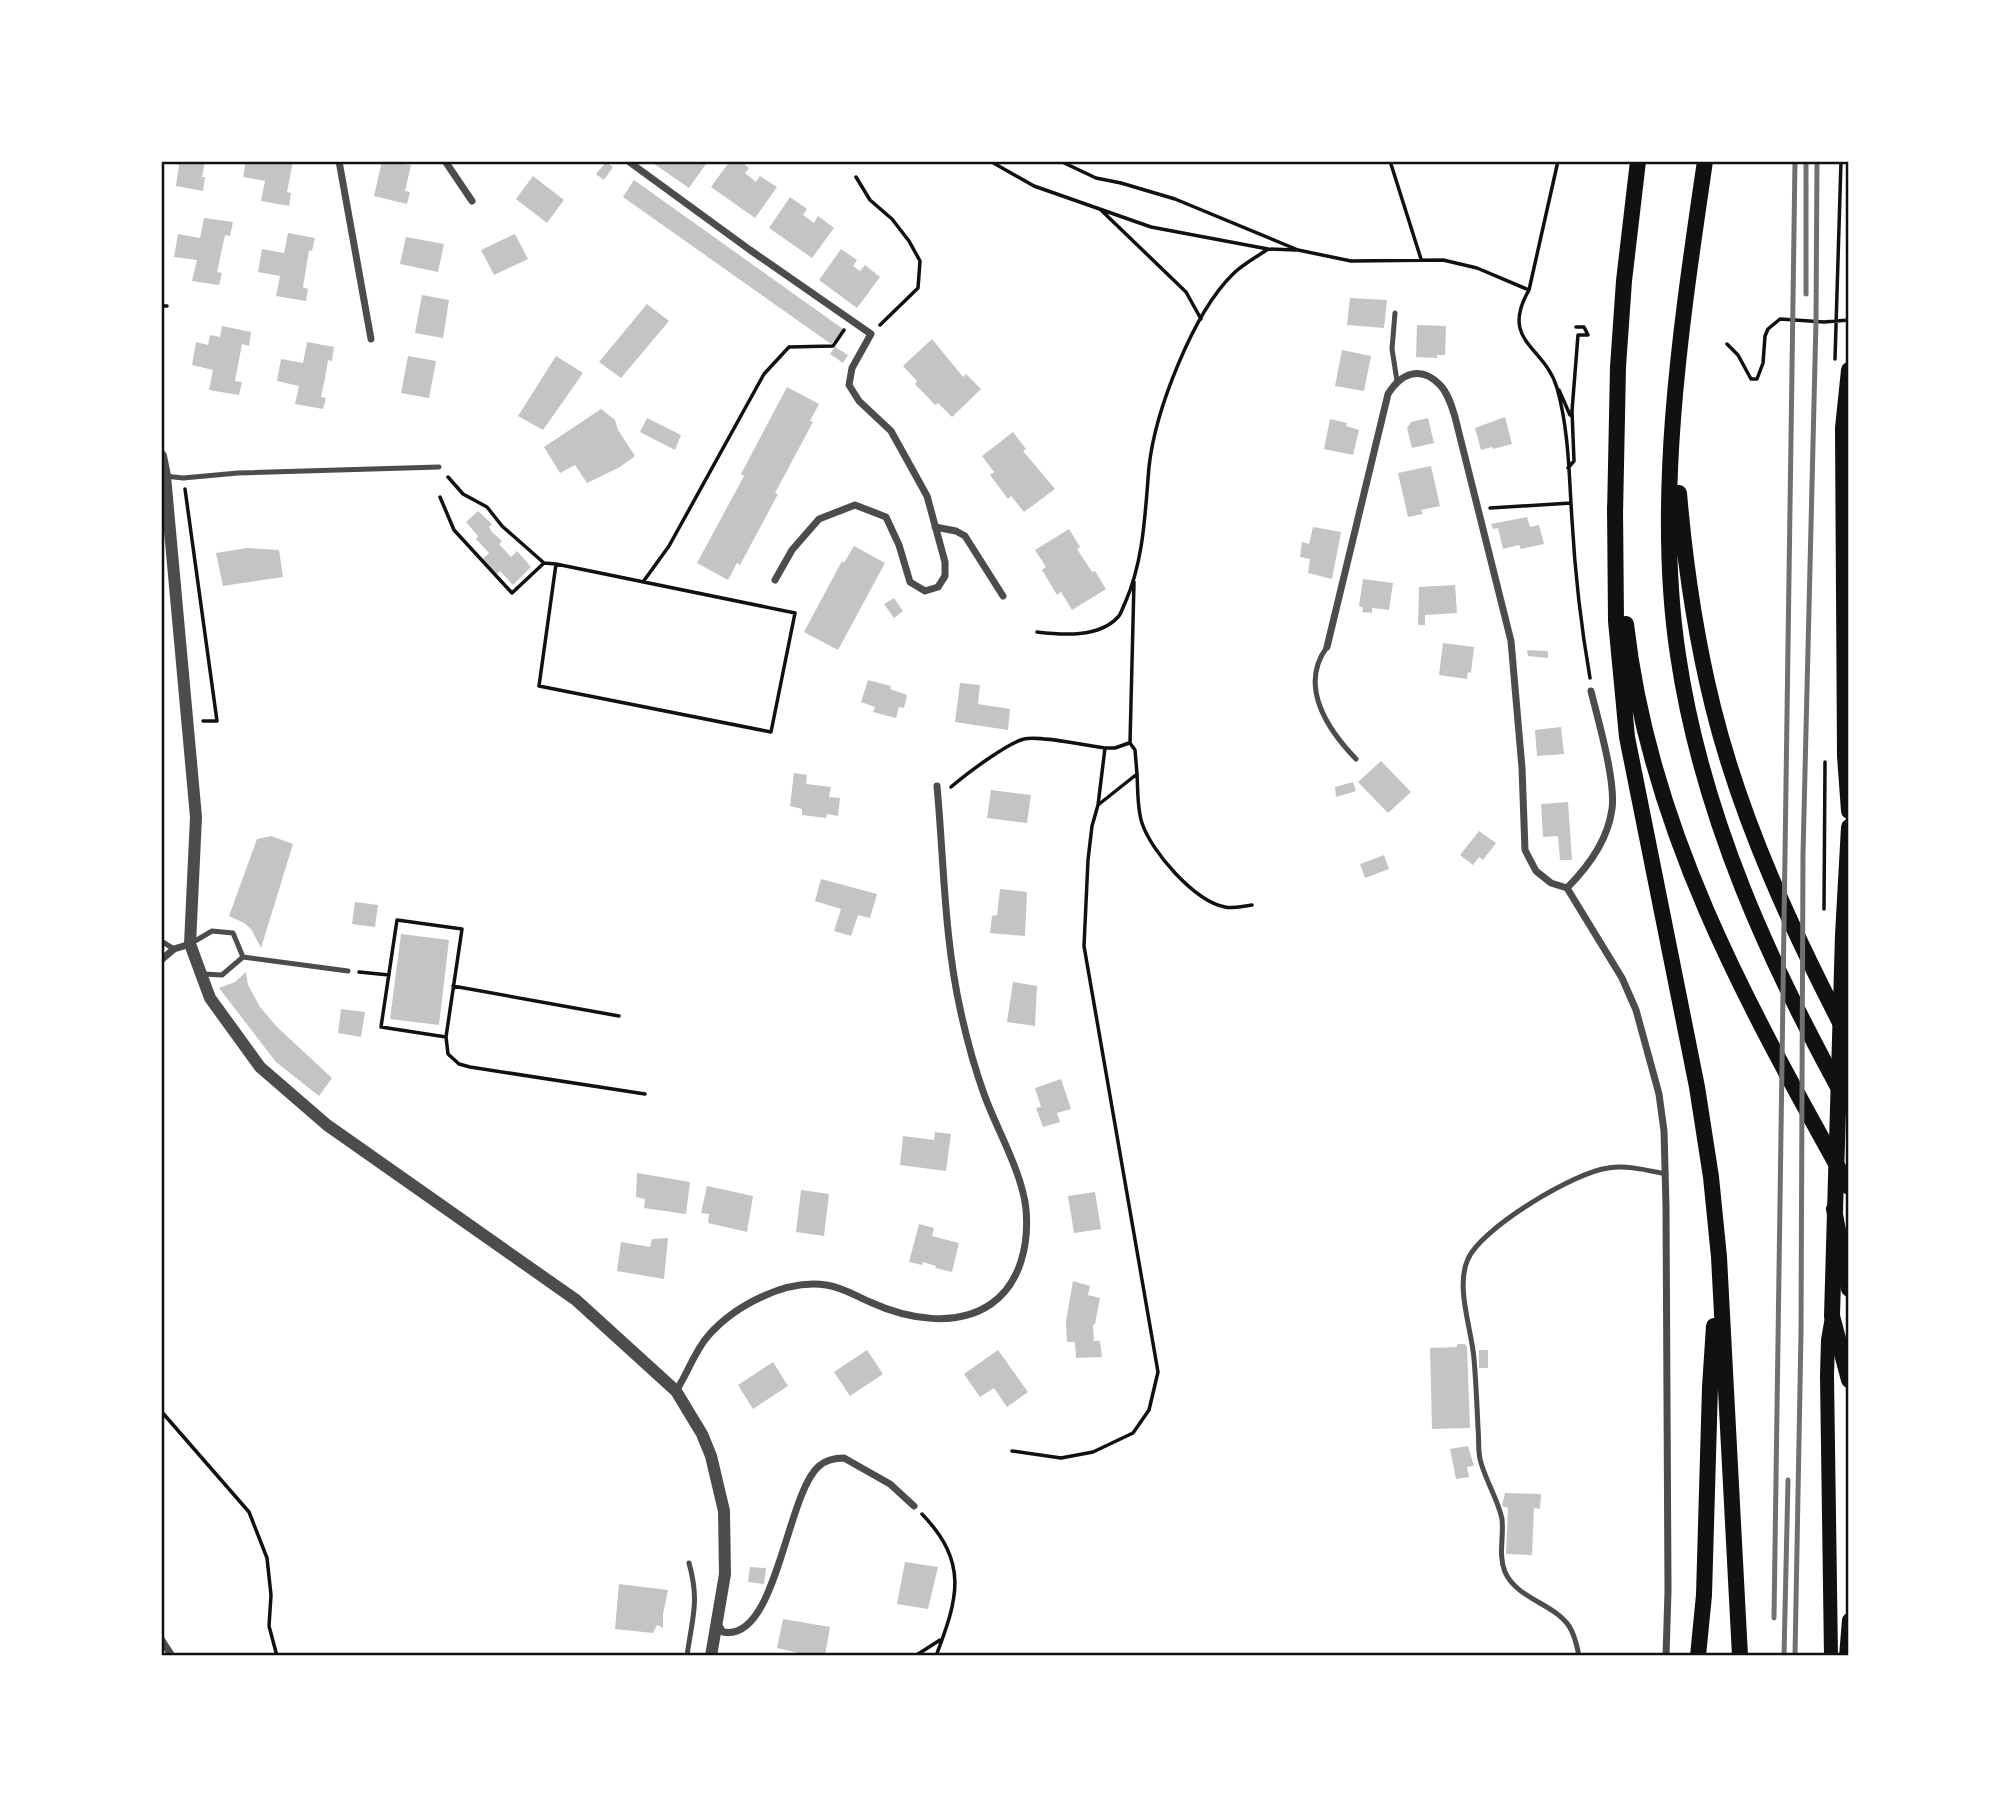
<svg xmlns="http://www.w3.org/2000/svg" width="2010" height="1817" font-family="'Zilla Slab',serif">
  <rect width="100%" height="100%" fill="#fff"/>
  <path fill="#c4c4c4" d="M166,161H205L202,177H205L203,191L176,186L179,165Z
    M246,161H293L287,192L291,193L289,206L261,201L265,181L243,177Z
    M382,161L411,165L405,191L410,192L407,204L374,196Z
    M650,161H708L689,188Z
    M730,161H740L749,168L745,173L756,182L760,176L777,187L755,218L711,187Z
    M606,162L613,167L604,180L596,174Z
    M533,176L564,200L547,223L516,199Z
    M634,180L843,329L831,344L623,197Z
    M790,197L807,209L803,215L814,223L818,216L834,228L812,258L769,228Z
    M204,218L233,222L230,236L225,235L217,272L222,273L219,285L192,281L197,260L174,257L178,234L200,238Z
    M288,233L315,238L312,251L309,250L303,287L308,289L306,301L276,296L280,276L258,272L262,249L284,253Z
    M515,234L528,259L494,275L481,250Z
    M406,237L444,244L438,272L400,264Z
    M841,249L857,260L853,266L860,271L865,265L880,277L857,308L819,280Z
    M422,295L449,300L443,338L415,333Z
    M1350,298L1387,300L1384,328L1347,325Z
    M647,304L669,321L621,378L599,362Z
    M1417,325L1446,326L1445,355H1437V358L1416,357Z
    M222,326L251,332L249,346L242,344L235,381L242,382L239,395L209,390L213,370L192,365L196,342L208,345L210,335L220,337Z
    M932,339L963,377L966,374L981,389L952,417L938,403L935,405L915,384L917,381L903,366Z
    M307,342L334,347L332,361L328,360L325,378L321,397L326,398L323,409L295,404L299,386L277,381L281,359L303,363Z
    M835,347L848,355L843,363L830,354Z
    M1342,350L1371,356L1364,391L1335,386Z
    M408,356L436,361L429,398L401,393Z
    M556,356L583,373L543,430L518,416Z
    M787,387L819,404L810,421L813,422L775,493L778,494L740,565L737,563L728,580L697,563L744,476L741,474Z
    M601,409L615,420L618,430L635,456L620,467L587,483L575,465L560,473L544,447Z
    M1505,417L1512,444L1493,449L1492,447L1481,450L1475,428Z
    M647,418L681,435L675,450L640,432Z
    M1428,418L1434,443L1412,448L1407,428L1411,422Z
    M1330,419L1347,423L1346,426L1359,430L1353,455L1324,449Z
    M1013,432L1026,449L1023,451L1055,489L1024,512L1011,496L1008,499L990,475L994,472L982,456Z
    M1431,466L1440,506L1421,510L1423,514L1408,517L1398,473Z
    M478,511L492,524L489,527L492,532L502,541L499,544L511,557L517,551L531,567L513,585L500,571L497,574L483,559L489,553L476,539L478,536L466,522Z
    M1527,517L1530,527L1539,525L1544,544L1521,549L1519,545L1503,549L1498,528L1493,529L1491,524Z
    M1313,527L1341,532L1332,579L1308,573L1310,559L1300,557L1302,542L1309,544Z
    M1069,529L1080,547L1077,549L1092,572L1095,571L1106,589L1072,610L1061,592L1057,595L1042,570L1046,567L1035,550Z
    M854,546L885,563L838,650L804,632L842,561L844,563Z
    M247,548L279,550L283,577L223,586L216,553Z
    M1363,579L1393,583L1389,610L1372,608V613L1362,612L1363,608L1359,606Z
    M1455,585L1457,613L1425,615V625H1418L1419,587Z
    M894,598L903,611L894,618L884,604Z
    M1443,643L1474,647L1471,673L1468,672L1467,679L1439,675Z
    M1527,650L1548,651V658L1528,656Z
    M868,680L891,686L890,689L907,695L904,708L899,707L896,718L873,712L875,707L861,702Z
    M960,683L980,685L978,704L1010,709L1008,730L955,722Z
    M1561,727L1564,754L1537,756L1535,730Z
    M1381,761L1411,792L1388,813L1358,782Z
    M794,773L807,775L806,784L831,787L829,797L840,798L838,816L827,814L826,818L802,815V809L790,806Z
    M1353,782L1356,791L1336,797L1335,787Z
    M991,790L1031,795L1027,823L987,818Z
    M1568,802L1572,860H1560L1558,836L1543,837L1541,804Z
    M1479,831L1496,843L1483,860L1479,857L1473,865L1460,855Z
    M271,836L293,844L261,948L251,929L244,923L229,916L257,839Z
    M1384,855L1389,869L1365,878L1360,864Z
    M821,879L877,894L870,918L858,915L851,936L834,931L841,909L815,901Z
    M1000,889L1027,892L1025,936L990,933L992,916L997,915Z
    M355,902L378,905L375,927L352,924Z
    M401,934L449,940L439,1025L390,1019Z
    M246,972L248,985L260,1007L277,1027L332,1078L319,1096L276,1062L219,988L235,982Z
    M1013,982L1037,986L1035,1026L1007,1022Z
    M341,1009L365,1012L361,1037L338,1033Z
    M1061,1079L1071,1109L1057,1113L1060,1122L1043,1127L1036,1108L1041,1107L1035,1088Z
    M935,1132L951,1134L946,1171L900,1165L903,1136L934,1140Z
    M637,1173L690,1182L686,1214L644,1208L645,1199L636,1197Z
    M707,1186L753,1196L747,1232L708,1223L709,1214L701,1213Z
    M801,1190L829,1194L824,1236L796,1232Z
    M1095,1192L1101,1229L1074,1233L1068,1196Z
    M919,1224L934,1228L932,1236L959,1243L952,1272L935,1268L936,1266L923,1262L922,1265L909,1262Z
    M668,1238L664,1279L617,1271L621,1242L650,1247L652,1239Z
    M1073,1281L1090,1286L1088,1295L1100,1298L1095,1324L1093,1325L1094,1341H1100L1102,1357L1076,1358L1075,1342H1067L1066,1321Z
    M1457,1344H1465L1467,1347L1470,1428L1432,1429L1430,1348L1457,1347Z
    M867,1350L883,1374L850,1396L834,1372Z
    M998,1350L1028,1392L1007,1407L994,1388L980,1397L964,1374Z
    M1479,1350H1488V1368H1479Z
    M773,1362L788,1386L753,1409L738,1385Z
    M1468,1446L1474,1466L1467,1467L1469,1477L1456,1479L1450,1449Z
    M1505,1493L1541,1494L1540,1509L1534,1508L1532,1555L1506,1554L1508,1508L1502,1506Z
    M905,1562L938,1567L928,1609L897,1604Z
    M750,1567L766,1568L764,1584L748,1582Z
    M619,1584L668,1590L663,1614V1628L657,1625L653,1633L615,1629Z
    M783,1619L830,1627L825,1656H811L777,1648Z"/>
  <g fill="none" stroke-linecap="round" stroke-linejoin="round">
    <path stroke="#111" stroke-width="3.5" d="M990,161L1034,186L1151,227L1268,249L1296,250
      M1060,161L1096,178L1121,183L1175,199L1298,250L1351,261L1443,260L1477,268L1529,290
      M1232,161H1252
      M1390,161L1421,259
      M1558,161L1529,290C1499,342 1545,346 1557,388C1569,430 1569,476 1572,520C1575,573 1581,626 1590,678
      M856,177L870,200L892,219L909,241L920,261L918,288L880,325
      M1101,210L1186,292L1201,319
      M161,306H167
      M1727,344L1738,355L1751,379H1757L1763,363L1765,336L1768,329L1780,319L1824,322L1849,320
      M1835,359L1841,161
      M1559,390L1570,415
      M1568,468L1574,461L1572,411L1578,335H1588L1584,327H1576
      M448,477L463,494L487,507L502,526L544,563L556,564L539,686L771,732L795,613L556,564
      M185,489L217,721H203
      M440,497L454,530L512,593L544,563
      M1490,508L1571,503
      M643,582L669,546L764,374L789,347L833,346L844,330
      M1037,632C1062,635 1099,638 1118,617C1121,614 1123,607 1125,603C1144,560 1145,513 1149,467C1155,411 1193,313 1233,274C1243,264 1257,257 1268,249
      M1137,774C1138,789 1137,808 1142,823C1151,851 1194,901 1225,907C1233,909 1243,906 1252,905
      M951,787C965,775 1007,743 1024,739C1039,735 1087,746 1105,748H1115L1129,743
      M1098,805L1105,748
      M1824,909L1825,762
      M397,920L462,929L446,1037L381,1027Z
      M359,972L389,975
      M453,986L619,1016
      M446,1037L448,1054L459,1064L470,1067L645,1094
      M161,1411L249,1512L267,1558L271,1595L269,1626L277,1656
      M1012,1451L1061,1458L1093,1452L1133,1433L1149,1410L1158,1372L1084,946L1088,860L1092,826L1098,805L1137,774L1135,750L1130,743L1134,582
      M922,1514C969,1563 958,1598 936,1656
      M915,1656L940,1640"/>
    <path stroke="#4c4c4c" stroke-width="5" d="M1395,313L1392,349L1397,381
      M165,476L183,478L238,473L439,467
      M1327,647C1298,686 1328,730 1356,759
      M161,941L174,949
      M190,944L212,931L233,933L243,957L222,975L203,974
      M243,957L348,971
      M687,1656C692,1618 700,1602 689,1563
      M1579,1656C1577,1646 1575,1635 1569,1626C1553,1603 1517,1599 1505,1572C1498,1555 1504,1537 1502,1519C1498,1499 1485,1480 1480,1459C1478,1449 1479,1438 1478,1428C1477,1405 1476,1382 1474,1359C1472,1330 1455,1287 1468,1259C1481,1228 1575,1172 1608,1168C1627,1165 1646,1170 1666,1174"/>
    <path stroke="#4c4c4c" stroke-width="7" d="M339,161L371,339
      M445,161L472,201
      M628,161L750,250L871,334L852,368L849,385L859,401L891,431L927,496L945,562V576L938,587L925,591L910,582L899,545L886,517L855,505L819,519L792,550L775,580
      M935,527L956,531L965,536L1003,596
      M1327,647L1388,394C1401,373 1421,365 1440,385C1448,393 1452,407 1455,417L1511,641L1522,768L1525,850L1536,871L1551,883L1567,888L1622,978L1636,1010L1659,1094L1664,1131L1666,1207L1668,1591L1666,1656
      M1567,888C1588,867 1608,839 1612,809C1616,781 1598,720 1591,691
      M161,960L174,949L190,944
      M676,1391C688,1373 694,1352 708,1336C734,1306 785,1279 826,1285C842,1287 856,1296 870,1302C907,1319 956,1328 991,1304C1021,1283 1029,1244 1026,1209C1022,1172 997,1130 984,1094C975,1069 967,1040 961,1013C944,938 944,862 937,786
      M718,1624L723,1632C777,1643 786,1494 819,1466C826,1460 835,1458 844,1458L890,1484L914,1506
      M161,1639L172,1656"/>
    <path stroke="#4c4c4c" stroke-width="12" d="M161,456L165,476L196,817L190,944L210,998L260,1067L327,1125L576,1300L676,1391L702,1434L711,1456L724,1511L725,1574L711,1656"/>
    <path stroke="#111" stroke-width="14" d="M1831,1656L1827,1376L1828,1340L1832,1317
      M1846,1656L1849,1620"/>
    <path stroke="#111" stroke-width="16" d="M1849,370L1843,428L1845,756L1849,811
      M1849,827L1843,935L1832,1316L1849,1380"/>
    <path stroke="#111" stroke-width="16" d="M1705,161C1682,319 1654,496 1678,655C1702,817 1770,965 1849,1107
      M1679,493C1685,564 1696,638 1713,707C1742,824 1794,934 1849,1040
      M1615,506L1616,621L1627,737L1697,1087L1711,1177L1719,1257L1740,1656
      M1615,515L1618,367L1624,281L1638,161
      M1626,624C1649,831 1750,1009 1849,1187
      M1834,1209L1849,1289
      M1698,1656L1704,1595L1710,1387L1714,1326"/>
    <path stroke="#707070" stroke-width="5" d="M1806,294V161
      M1774,1618L1795,161
      M1784,1656L1788,1480
      M1795,1656L1801,1333L1803,854L1816,321L1817,161"/>
  </g>
  <rect width="2010" height="1817" fill="none" stroke="#ffffff" stroke-width="326"/>
  <rect x="163" y="163" width="1684" height="1491" fill="none" stroke="#111" stroke-width="2.5"/>
</svg>
